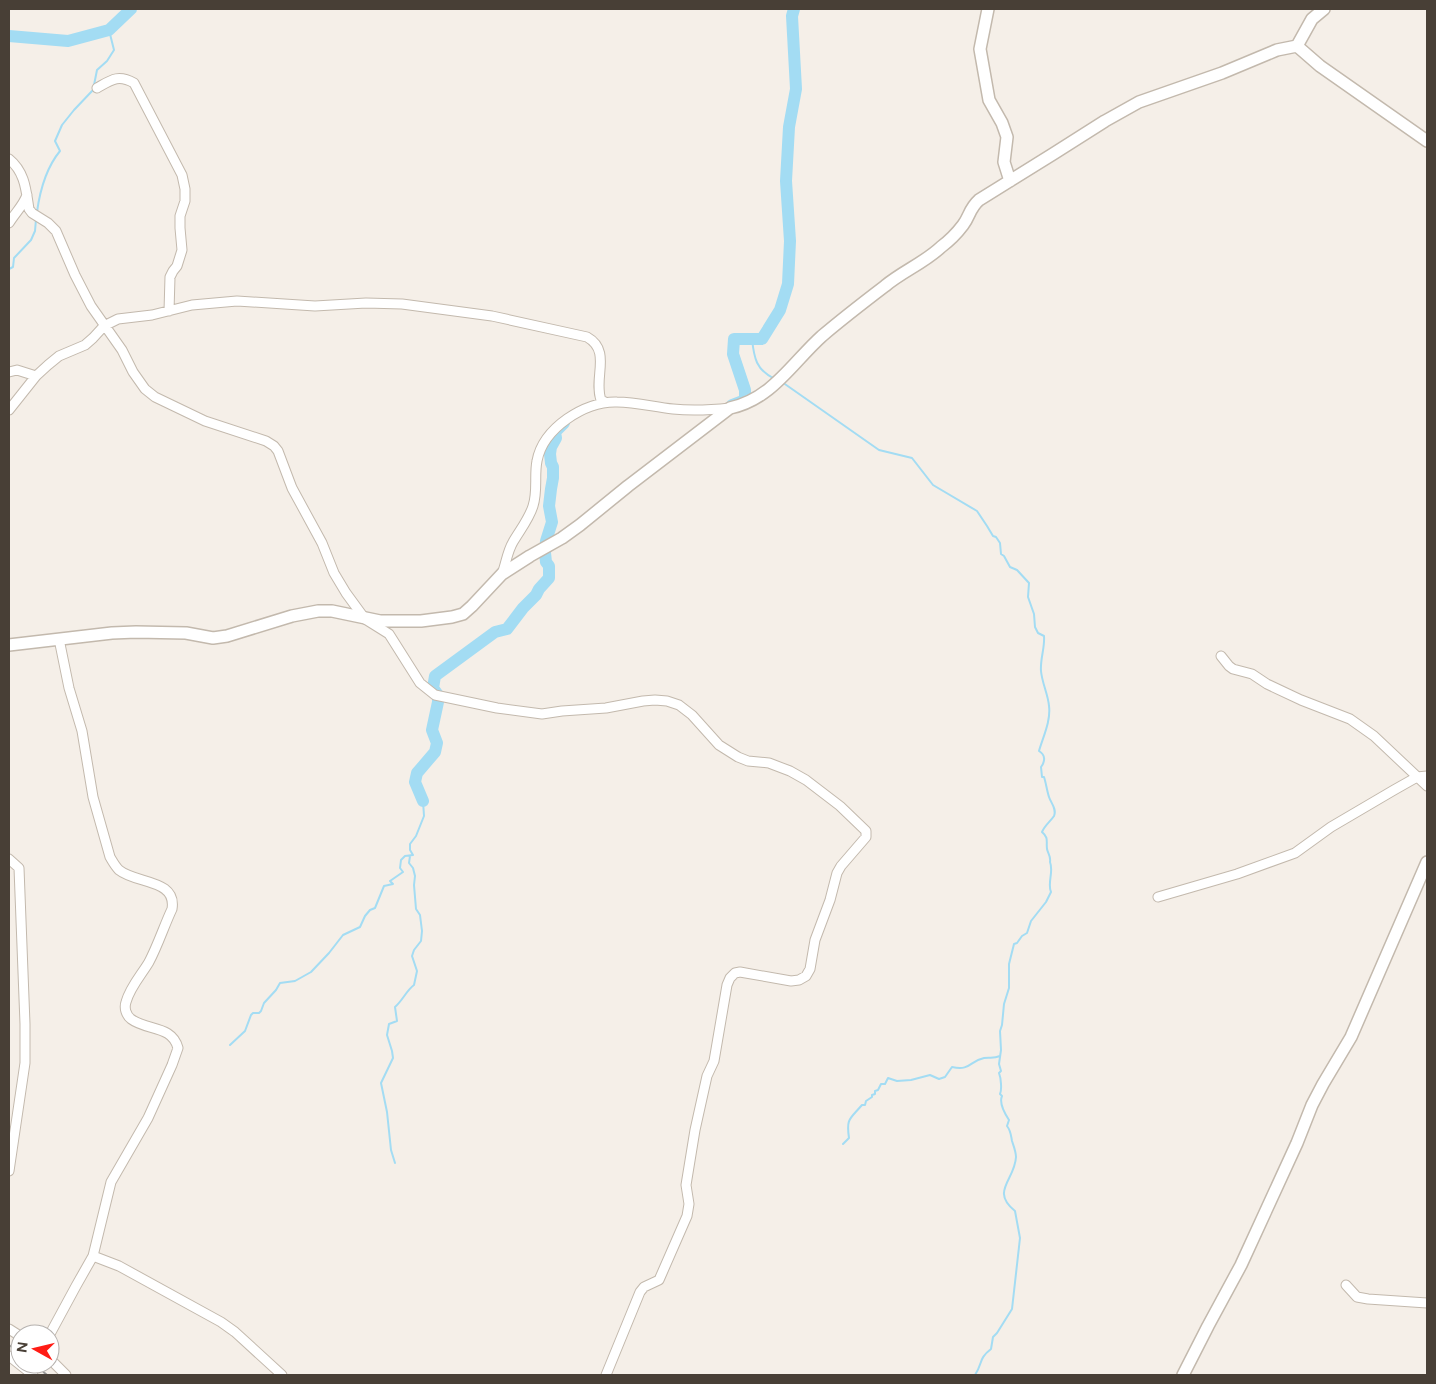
<svg xmlns="http://www.w3.org/2000/svg" width="1436" height="1384" font-family="Figtree,sans-serif">
  <rect width="100%" height="100%" fill="#f5efe8"/>
  <g fill="none" stroke-linecap="round" stroke-linejoin="round">
    <path stroke="#a3dcf3" stroke-width="2" d="M37,212C40,190 46,168 60,151L55,141L62,125L74,110L93,90L97,70L107,61L114,50L109,30
      M9,269L13,267L14,258L31,240L35,231L36,219
      M752,339C754,358 756,370 775,379
      M782,382L879,450L912,458L933,485L977,511L987,526L993,536L996,537L1000,543L1001,554L1004,556L1010,567L1017,570L1029,583L1028,597L1034,614L1035,627L1038,633L1044,636C1045,648 1040,659 1041,671C1042,683 1048,694 1049,706C1051,721 1043,737 1039,751C1046,755 1045,762 1041,767L1042,777H1044C1046,783 1047,791 1049,797C1051,803 1057,809 1054,816C1050,822 1045,825 1042,832C1049,838 1046,841 1047,849C1048,854 1051,856 1050,862C1054,872 1047,883 1051,892L1046,902L1031,921L1027,933L1022,936L1017,943L1014,944L1009,964V988L1004,1004L1002,1025L1000,1031L1001,1050L999,1064L1001,1071L999,1073C1001,1078 1002,1090 1000,1094L1002,1096C999,1103 1005,1114 1009,1120L1007,1126C1011,1131 1011,1136 1012,1141C1014,1147 1016,1152 1016,1157C1015,1180 990,1191 1015,1211L1020,1238L1012,1309L997,1333L993,1337L991,1349C978,1359 983,1363 975,1375
      M230,1045L245,1031L251,1015L253,1013H259L261,1011L264,1003L276,990L280,983L295,981L311,972L329,953L343,935L360,927L365,916L370,910L375,908L384,886L393,884L390,881L403,872L400,868L401,860L405,856L413,855L410,850V844L416,836L424,816L423,801
      M843,1144L849,1138C846,1118 850,1119 862,1105H865L866,1101L872,1097V1095L875,1094V1091L878,1090L881,1084H885L888,1078L897,1081L911,1080L930,1075L939,1079L945,1077L952,1067C971,1071 969,1061 984,1058C990,1057 993,1059 1000,1056
      M395,1163L391,1150L387,1112L381,1083L393,1058L392,1051L387,1035L389,1024L397,1021L395,1007C403,1000 406,991 414,985L417,971L412,956L414,950L421,941L422,931L420,915L416,909L414,885L415,876L413,868L409,863L410,856"/>
    <path stroke="#a3dcf3" stroke-width="12" d="M9,36L68,41L109,30L131,9
      M732,405L745,400V390L733,354L734,339H762L780,310L788,284L790,241L786,181L789,127L796,89L792,16L794,9
      M423,801L415,782L417,773L435,752L437,743L432,730L438,702V695L433,688L435,676L495,632L507,629L523,608L536,595L539,589L549,578V566L546,562L545,553L546,541L552,522L549,506L551,489L553,478V467L551,463L550,454L551,447L556,438L555,432L564,423"/>
    <defs>
      <path id="minor" d="M97,88C111,80 118,74 134,83L182,175L185,189V201L180,216V228L182,250L177,266L173,271L170,277L169,311
        M9,159C25,172 26,190 29,209L32,213L48,223L56,231L75,275L91,306L122,350L133,372L145,389L155,397L205,421L266,441L274,446L278,451L292,488L322,543L334,573L346,593L365,619L389,634L420,683L435,695L497,708L542,714L562,711L606,708L643,701L655,700L667,701L679,705L692,715L719,745L738,757L748,761L769,763L790,771L806,780L840,806L866,831V837L841,866L837,873L830,900L815,940L810,969L806,976L799,980L791,981L740,972L735,973L730,978L727,985L714,1061L707,1076L695,1130L686,1185L689,1204L687,1216L659,1280L644,1287L640,1292L606,1375
        M9,223C15,213 23,206 27,195
        M9,372L17,370L36,376
        M9,410L36,376L48,365L59,356L85,345L93,338L104,326L118,319L152,315L192,305L237,301L315,306L366,303L402,304L492,316L587,337C612,351 593,378 601,400L605,402
        M502,574C506,564 507,552 513,542C520,530 529,519 533,506C538,491 534,475 537,461C543,428 585,401 617,402C636,402 654,407 673,409C692,411 711,410 730,408
        M1221,656L1229,666L1233,669L1252,674L1267,684L1301,700L1350,719L1374,736L1427,786
        M9,859L19,868L25,1024V1063L9,1171
        M1158,897L1237,874L1295,853L1331,827L1394,790L1417,777L1427,776
        M93,1256L119,1266L221,1322L235,1332L282,1375
        M1346,1285L1357,1297L1368,1299L1427,1303
        M9,1329L20,1336
        M50,1334L76,1286L93,1256L111,1182L148,1118L172,1065L178,1048C172,1025 147,1031 131,1019C126,1015 124,1008 126,1002C130,987 142,974 149,962C158,945 164,926 172,909C177,879 136,884 119,870C115,866 113,862 110,857L93,797L82,731L69,688L59,639
        M9,1356L33,1375
        M50,1359L66,1375"/>
      <path id="tertiary" d="M988,9L980,49L989,100L1002,123L1007,137L1004,162L1010,181
        M1297,46L1312,19L1324,9
        M9,645L112,633L136,632L186,633L213,638L227,636L292,616L318,611H332L380,621H421L452,617L463,614L472,606L502,574L530,556L562,538L580,525L628,486L730,408C772,399 792,363 822,336C842,319 864,302 885,286C903,271 924,263 941,247C949,241 957,233 963,225C970,216 969,209 979,200L1053,154L1105,121L1139,102L1222,73L1277,50L1297,46L1320,66L1427,141
        M1183,1375L1208,1326L1241,1265L1297,1143L1312,1105L1323,1084L1351,1037L1427,862"/>
    </defs>
    <use href="#minor" stroke="#c3b9ad" stroke-width="11"/>
    <use href="#tertiary" stroke="#c3b9ad" stroke-width="14"/>
    <use href="#minor" stroke="#fff" stroke-width="9"/>
    <use href="#tertiary" stroke="#fff" stroke-width="11"/>
    <path stroke="#979797" stroke-width="2" stroke-dasharray="6 6" stroke-linecap="butt" d="M9,1345L20,1353
      M34,1364L47,1375"/>
  </g>
  <rect width="1436" height="1384" fill="none" stroke="#483f36" stroke-width="20"/>
  <g transform="translate(35 1349) rotate(278)"><circle r="24" fill="#ffffff" stroke="#b6b2af"/>
  <path d="M0-4L9 19L0 12L-9 19Z" fill="#ff1c15"/>
  <text y="-8" font-size="14" font-weight="bold" text-anchor="middle" fill="#483f36">N</text>
  </g>
</svg>
